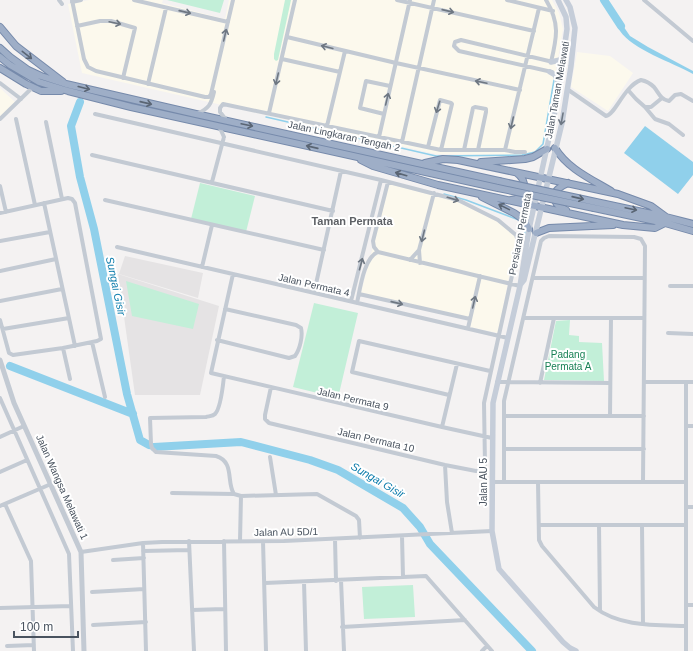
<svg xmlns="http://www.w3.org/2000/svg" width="693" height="651" font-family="Arial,sans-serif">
  <rect width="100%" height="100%" fill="#f4f2f2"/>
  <path fill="#fcf9ed" d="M89,0H163L162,3L225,19L229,0H552L559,13L563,29L544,142L532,155L436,154L82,73L68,4Z
    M577,52L610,56L633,73L608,111L571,87Z
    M0,88L15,102L0,117Z
    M389,184L458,202L496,221L515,236L516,241L498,333L470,327L472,319L361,293Z"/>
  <path fill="#e5e3e4" d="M125,256L203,273L198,298L119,274Z
    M118,274L219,306L200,395H135Z"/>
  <path fill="#c2efd8" d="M167,0H224L220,13Z
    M285,0H291L278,60L276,61L274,59V54Z
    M200,183L255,196L246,232L191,219Z
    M126,281L199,304L193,329L132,316Z
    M314,303L358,313L338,398L293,387Z
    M570,320L569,335L579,336V342L602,343L604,381L544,380L556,321Z
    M413,585L415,617L364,619L362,587Z"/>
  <path fill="#90d0eb" d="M617,17L630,36L648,47L693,71V74C672,62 633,50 620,31C617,27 616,23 614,19Z
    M645,126L693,162V175L678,194L624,153Z"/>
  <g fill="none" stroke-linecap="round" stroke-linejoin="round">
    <path stroke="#90d0eb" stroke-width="1.5" d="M266,117L436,156L522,155L535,152L543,144L554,80
      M444,194L466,200L519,220L524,225L525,234"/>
    <path stroke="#90d0eb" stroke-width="8" d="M604,0L621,26
      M80,102L71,126L80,177L94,229L127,394L140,440L149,445
      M10,366L133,414
      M154,447L241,442L310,460L338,470L403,508L420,527L430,544L532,651"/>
    <defs>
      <path id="trunk" d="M0,27L16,46L63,82
        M0,48L10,57L28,70L41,76L66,84L196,114L499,181
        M0,57L10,65L39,82L68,91L131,107L498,188
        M0,68L26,84L41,91H61
        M555,148C568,169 591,179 611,191
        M361,160L373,166L438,185L623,225L655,228L665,223
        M481,162L525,159L533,157L547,149
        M425,163L443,159L458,160L618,194L651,206L666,217
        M482,197L514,213L524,220L529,229
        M511,200C527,199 528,181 517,173
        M596,202L666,217L693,224
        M594,208L665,223L693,231
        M566,210C549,202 551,190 568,183
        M536,233L549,228L613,225"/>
    </defs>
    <use href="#trunk" stroke="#768aab" stroke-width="8"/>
    <path stroke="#c3cad3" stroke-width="4" d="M59,0L62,4
      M72,0L84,59L88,67L96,71L205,97H209L211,94L233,0
      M134,0L228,22
      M397,0L534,31
      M507,0L553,11
      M546,0C560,23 557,37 551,62
      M644,0L693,41
      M72,2L81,0
      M77,26L100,21H111L135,28L123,78
      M287,37L396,63L520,90
      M282,59L340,72
      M552,72L459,51L454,46L455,42L461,40L553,62
      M0,83L21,99
      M148,84L166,8
      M567,89L606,116C615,115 624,86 641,80C646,81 650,83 654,87C659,93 660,99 669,101L675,95L681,94L693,101
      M628,90L636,99L645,107H651L662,98
      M645,107L655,119L669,124L683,135
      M269,113L295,0
      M95,114L381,180L458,200L498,220L516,235L518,241L513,271L484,403L485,465L483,470L476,471L445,465L269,423L265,419V415L271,387
      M197,114C209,108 211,105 214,92
      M384,114L360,108L366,81L390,86
      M0,119L33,87
      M16,119L35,205
      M227,121L220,112V108L223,104L441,150H505L515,152H525
      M46,122L62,199
      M219,126L224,137
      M327,126L345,51
      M379,137L410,0
      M402,142L434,0
      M428,147L440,100L451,103L452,104L441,150
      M464,150L473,108L475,107L486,109V112L478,150
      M505,150L539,8
      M92,155L333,211
      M212,182L224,137
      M0,186L6,212
      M105,200L324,250
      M44,203L75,346
      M0,213L68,198L72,199L75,203L101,339L97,341L63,348L13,355L9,353L0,320
      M0,241L50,232
      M117,247L508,338
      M378,252L374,247L373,241L388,182
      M410,260L419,250
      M420,263L419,250L434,193
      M202,267L212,225
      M0,271L56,259
      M233,274L211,373L442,427L492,438
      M533,278H644
      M670,286H693
      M314,293L341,171
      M359,294L470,319
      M0,301L62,289
      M351,301L381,180
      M357,303C360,289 364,257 378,252L520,286
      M524,318H644
      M468,328L480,276
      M3,329L69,318
      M668,333L693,334
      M217,340L289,358L295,356C300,349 303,336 301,328L296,325L225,309
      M92,342L105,397
      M63,348L70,379
      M224,376C223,385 221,408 215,414C213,416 210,416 206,417L150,418L151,444L152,448L156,452L216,456C235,462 226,482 234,494
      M497,382L610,383
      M644,382H693
      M686,382V651
      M540,383L554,318
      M449,395L352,372L359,341L490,371
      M0,398L69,554L73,651
      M504,416H644
      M610,416L611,318
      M686,426H693
      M442,427L457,364
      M0,437L24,426
      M504,449H644
      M270,457L276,495
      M445,465L447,502L452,533
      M0,472L27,460
      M492,482H686
      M504,482V401L541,241L544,238L549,236L634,237L641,239L645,246L643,482
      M538,482L539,540L542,546L594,607C620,627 655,625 686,626
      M172,493L234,494L241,496L317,494L356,516L359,520L360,538
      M5,504L31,561L34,651
      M0,506L51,484
      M686,507H693
      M539,525H686
      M599,525L600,611
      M642,525L643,624
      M402,536L403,577
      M335,539L336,581
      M189,541L194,651
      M224,541L226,651
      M240,541L241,496
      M263,541L266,651
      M143,543L146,651
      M143,551L189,550
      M81,552L143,543L162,542L284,541L492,531
      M113,560L144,558
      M341,580L344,651
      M304,582L306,651
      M265,583L426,576L492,651
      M92,592L144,589
      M686,605H693
      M0,608L71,606
      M192,610L224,609
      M93,625L146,622
      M342,627L465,620
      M7,646L34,645
      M482,651L487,646"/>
    <path stroke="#c3cad3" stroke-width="5" d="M0,360L14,403L81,552L84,651"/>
    <path stroke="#c5cdd9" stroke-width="5.5" d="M558,0L566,17L567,29L559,86L555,111L529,229L520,286L493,403L492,531L499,569L563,642L570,648L576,651
      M551,62L560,60L564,57
      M550,72L555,75L559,84
      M520,285L524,280L562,123L571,66L575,28L570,7L566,0"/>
    <use href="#trunk" stroke="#9eaec7" stroke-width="6"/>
    <defs>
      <path id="trunk-bridge" d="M499,181L596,202
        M498,188L594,208"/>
    </defs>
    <use href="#trunk-bridge" stroke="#768aab" stroke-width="8" stroke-linecap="butt"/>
    <use href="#trunk-bridge" stroke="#9eaec7" stroke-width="6"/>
  </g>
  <defs><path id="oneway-shaft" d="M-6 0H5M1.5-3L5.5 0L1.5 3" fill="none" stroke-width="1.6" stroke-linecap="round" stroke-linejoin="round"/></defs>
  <g stroke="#6e7782">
    <use href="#oneway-shaft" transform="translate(448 11) rotate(13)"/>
    <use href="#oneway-shaft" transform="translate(185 12) rotate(13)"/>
    <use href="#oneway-shaft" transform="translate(115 23) rotate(12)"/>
    <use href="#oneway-shaft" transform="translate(225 35) rotate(-77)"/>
    <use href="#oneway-shaft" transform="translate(327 47) rotate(-166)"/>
    <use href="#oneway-shaft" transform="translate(277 79) rotate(103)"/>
    <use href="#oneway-shaft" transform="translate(481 82) rotate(-168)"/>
    <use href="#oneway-shaft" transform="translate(387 99) rotate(-77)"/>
    <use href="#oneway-shaft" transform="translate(438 107) rotate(107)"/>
    <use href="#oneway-shaft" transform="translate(512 123) rotate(103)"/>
    <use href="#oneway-shaft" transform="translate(453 199) rotate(16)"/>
    <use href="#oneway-shaft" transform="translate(423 236) rotate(104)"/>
    <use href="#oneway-shaft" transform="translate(361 264) rotate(-75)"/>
    <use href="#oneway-shaft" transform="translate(474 302) rotate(-77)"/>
    <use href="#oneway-shaft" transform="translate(397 303) rotate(13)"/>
  </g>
  <g stroke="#5a6574">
    <use href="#oneway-shaft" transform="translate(27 55) rotate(38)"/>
    <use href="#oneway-shaft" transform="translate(84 88) rotate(14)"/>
    <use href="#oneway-shaft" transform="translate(146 103) rotate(13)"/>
    <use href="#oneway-shaft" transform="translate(247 125) rotate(12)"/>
    <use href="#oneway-shaft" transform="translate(312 147) rotate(-167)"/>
    <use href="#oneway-shaft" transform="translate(401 174) rotate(-164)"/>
    <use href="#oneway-shaft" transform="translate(578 198) rotate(13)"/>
    <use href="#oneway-shaft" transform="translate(504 207) rotate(-154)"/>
    <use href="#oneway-shaft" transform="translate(631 209) rotate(12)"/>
  </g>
  <use stroke="#6e7884" href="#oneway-shaft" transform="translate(562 119) rotate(100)"/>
  <g text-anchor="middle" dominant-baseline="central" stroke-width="4" stroke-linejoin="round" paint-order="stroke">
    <g font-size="10" fill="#49535f" stroke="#fff">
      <text transform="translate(557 90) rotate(-80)">Jalan Taman Melawati</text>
      <text transform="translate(344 136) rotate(12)">Jalan Lingkaran Tengah 2</text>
      <text transform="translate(520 234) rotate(-79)">Persiaran Permata</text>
      <text transform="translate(314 285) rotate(13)">Jalan Permata 4</text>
      <text transform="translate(353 399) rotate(13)">Jalan Permata 9</text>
      <text transform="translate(376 440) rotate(13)">Jalan Permata 10</text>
      <text transform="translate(483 482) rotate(-90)">Jalan AU 5</text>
      <text transform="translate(62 487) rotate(66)">Jalan Wangsa Melawati 1</text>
      <text transform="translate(286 532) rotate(-1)">Jalan AU 5D/1</text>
    </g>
    <g font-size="10" fill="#198156" stroke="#fff">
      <text x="568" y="354">Padang<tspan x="568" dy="12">Permata A</tspan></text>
    </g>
    <g font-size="11" font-weight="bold" fill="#5e6166" stroke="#fff">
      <text x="352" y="221">Taman Permata</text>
    </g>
    <g font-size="11" font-style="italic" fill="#0f7dac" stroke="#fff">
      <text transform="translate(116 286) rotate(78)">Sungai Gisir</text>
      <text transform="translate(378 480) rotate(30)">Sungai Gisir</text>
    </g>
  </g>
  <path d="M14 631v6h64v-6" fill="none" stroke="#49535f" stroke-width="2"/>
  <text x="20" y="631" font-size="12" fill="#49535f" stroke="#ffffff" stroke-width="3" paint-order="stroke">100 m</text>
</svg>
